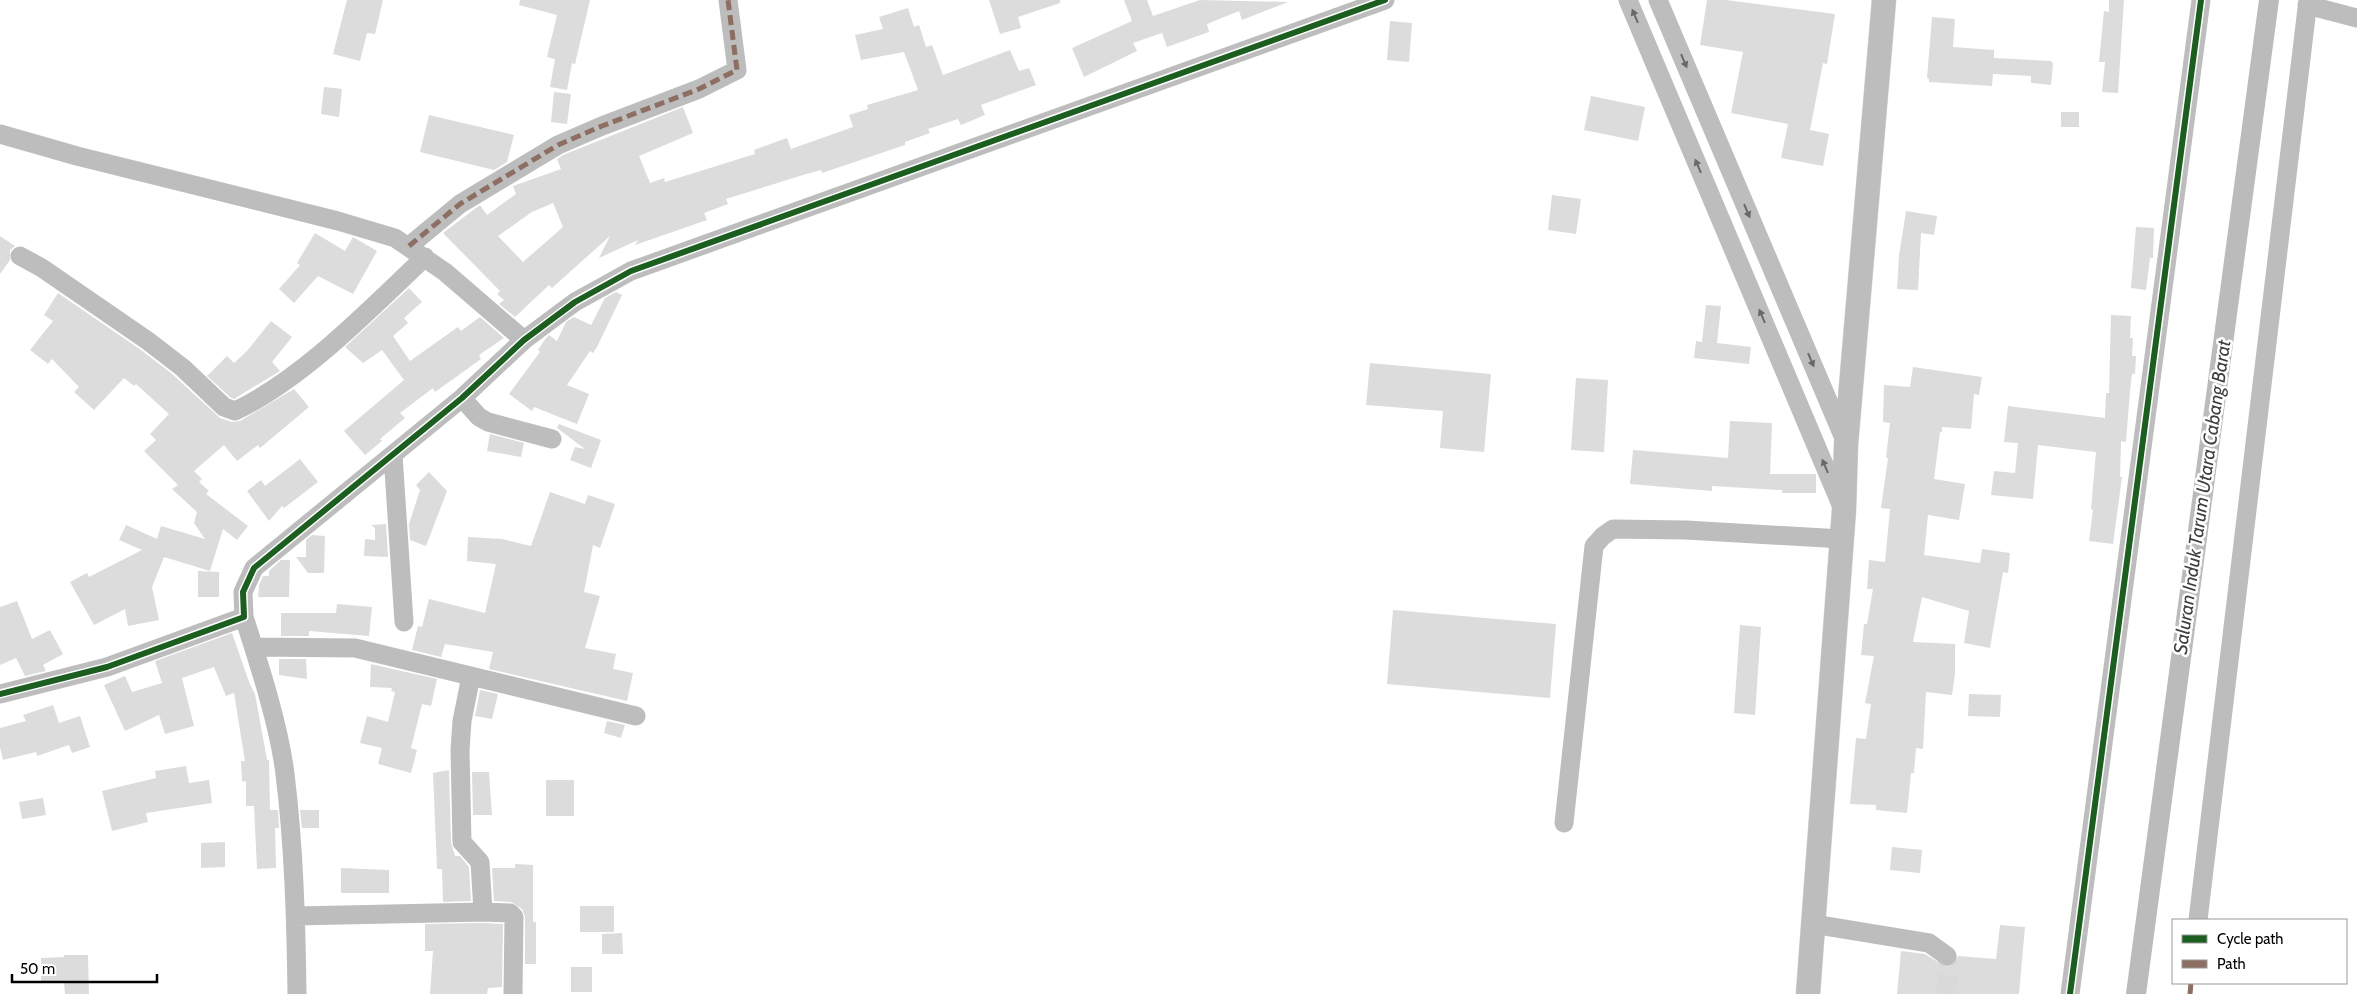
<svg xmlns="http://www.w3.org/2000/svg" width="2357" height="994" font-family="Cabin,sans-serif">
  <rect width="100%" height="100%" fill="#fff"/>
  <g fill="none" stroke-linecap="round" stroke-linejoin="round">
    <path stroke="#bbb" stroke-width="20" d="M2136,994L2269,0"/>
  </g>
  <path fill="#dcdcdc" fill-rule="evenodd" d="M347,0H383L375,34L367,33L360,61L333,54Z
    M520,0H590L575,64L572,63L567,90L550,87L555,59L547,57L557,15L519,5Z
    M989,0H1060V3L1018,17L1021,28L1000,34Z
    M1124,0H1147L1153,16L1200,0L1288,2L1242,20L1239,11L1207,24L1209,32L1167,47L1162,33L1133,43L1137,51L1084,77L1072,48L1132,21Z
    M1707,0H1726L1835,14L1827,64L1823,63L1810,130L1829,134L1823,166L1781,158L1788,124L1731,113L1743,52L1700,45Z
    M2109,0H2124L2118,93L2102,92L2105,62H2099L2104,11L2109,12Z
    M908,8L914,27L919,25L926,47L932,45L943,75L1010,50L1019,71L1029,68L1036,85L981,105L985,115L961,125L958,119L928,129L930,133L905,142V145L822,173L821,170L803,175L726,199L728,204L704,213L707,220L635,245L638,240L599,258L610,236L552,288L549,285L515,317L499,304L504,300L497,294L500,291L443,233L480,205L487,215L516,194L513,186L561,169L557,159L563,155L683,107L693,133L639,156L650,183L664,178L665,182L755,154L754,150L787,138L791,149L853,127L849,115L868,109L867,105L918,90L904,52L861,60L855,35L883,29L879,17ZM553,203L563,227L523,262L498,236L532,212Z
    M1932,17L1955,19L1953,47L1994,50V58L2051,61L2053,64L2051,85L2031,83V76L1993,74L1992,86L1929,82V79L1927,78Z
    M1390,21L1412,23L1409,62L1387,60Z
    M324,87L342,89L339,117L321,114Z
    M554,92L571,94L567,124L551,122Z
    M1591,96L1645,107L1638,141L1584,130Z
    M2061,112H2079V127H2061Z
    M429,115L514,135L507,162L494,170L420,152Z
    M1552,195L1581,199L1576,234L1548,230Z
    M1906,211L1937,216L1934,235L1921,233L1918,290L1897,289L1899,256Z
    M2136,227L2154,228L2153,258H2150L2146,290L2131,288Z
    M315,233L345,251L353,237L377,251L353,294L318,276L294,303L279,289L300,265L297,263Z
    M0,236L15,246L10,250V260L0,274Z
    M409,288L422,302L404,318L408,323L393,336L410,361L458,327L461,331L480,317L504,338L479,355L481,359L435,392L433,388L400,413L405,418L380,439L382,441L365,455L344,431L404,380L382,350L363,363L345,347Z
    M616,292L622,295L597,347L593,353L590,351L567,385L589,394L577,424L534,407L532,411L509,394L540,352L538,350L546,338L549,335L557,341L566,322L574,317L591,325L605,298Z
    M58,293L141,350L171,373L220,418L232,422L240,421L294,389L309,407L260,448L258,445L237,461L224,445L194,471L202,479L199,482L209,491L206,494L248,526L237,540L223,529L210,571L164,557L152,587L159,620L128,626L125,609L94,625L70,582L87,573L89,577L142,550L119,540L126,525L157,539L161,526L205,539L194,523L197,512L172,489L178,485L144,451L156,440L150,434L169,414L136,384L134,386L124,378L94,410L74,392L79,387L52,359L48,364L30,350L53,321L44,315Z
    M1706,305L1721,306L1717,343L1751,347L1749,364L1694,358L1696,341L1702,342Z
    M2111,315L2131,316L2130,338H2133L2132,356H2136L2135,374H2132L2130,391L2126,442L2121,441L2120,477H2122L2113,544L2089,541L2093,510L2091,509L2096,452L2038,445L2033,499L1991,495L1994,471L2015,473L2018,443L2004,442L2008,406L2105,418L2106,393H2109Z
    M271,321L292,337L272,362L280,371L234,399L230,397L207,376L227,356L234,363L247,351Z
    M1370,363L1491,374L1484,452L1440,448L1443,411L1366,405Z
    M1913,367L1982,377L1979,395L1974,394L1971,429L1942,427V432H1940L1934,479L1965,484L1959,520L1928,515L1924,555L1980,563L1982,549L2010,553L2008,573L2003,572L1990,648L1964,643L1969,611L1922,597L1913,642L1955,644V674L1952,695L1926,692L1923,749L1916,748L1914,773H1911L1907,813L1876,810V805L1850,804L1856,738L1866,739L1871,704L1865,703L1874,656L1861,655L1864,624H1867L1873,589H1867L1869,560L1885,562L1890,509L1881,508L1888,458H1886L1890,423L1883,422L1884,385L1910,387Z
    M1576,378L1608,380L1604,452L1571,450Z
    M1730,421L1772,423L1770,474H1816V493H1782V490L1712,486V491L1630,484L1633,450L1728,458Z
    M559,424L601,440L591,468L570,460L575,447L585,449L557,428Z
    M490,434L524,443L521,457L487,451Z
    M300,459L318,482L284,508L282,506L269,521L247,491L261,480L265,486Z
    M429,472L447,491L426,546L410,540L409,524L420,490L416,485Z
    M550,492L585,504L588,495L615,504L600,548L593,545L584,592L600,596L585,648L616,654L613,669L633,673L627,701L489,669L493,652L445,644L441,657L412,650L418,626L422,627L429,599L485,613L496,564L467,561L468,537L502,539L531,546Z
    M386,524L388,557L364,556L365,539L375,540V528L371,525Z
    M312,535L325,536L324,573H308L296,557H306V540Z
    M281,560H290L289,597H258L259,585L263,576H269V571Z
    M198,571L219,572V597H198Z
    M17,601L32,639L50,630L63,654L43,665L46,671L25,676L16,658L0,665V607Z
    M337,604L372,607L369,636L309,631V636H281V613H336Z
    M1393,610L1556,624L1550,698L1387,684Z
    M1740,625L1761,627L1755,715L1734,713Z
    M232,633L249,682L255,694L267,760H269L270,810H278L279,828H275L276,868L257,869L254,806H246V781L242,782L241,761H245L234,693L226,696L214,667L182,678L194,726L165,734L159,715L125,731L104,685L125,676L132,692L162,683L155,661Z
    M279,659H306L307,679L279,675Z
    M371,664L437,679L431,706L422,704L411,748L417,750L411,773L378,764L382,748L360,743L367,716L388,722L395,692L391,691L392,688L370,687Z
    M480,690L498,694L492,719L475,716Z
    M1969,694L2001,695L2000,717L1968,716Z
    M53,705L59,723L80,716L90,747L72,753L69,745L37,756L36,752L3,760L0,747V728L26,721L23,715Z
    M607,721L625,725L621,738L604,733Z
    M186,766L189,783L209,780L212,803L146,813L148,822L112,831L102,791L156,778L155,771Z
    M449,770L451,842L455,856H460L469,867L471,901L443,902L442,869H437L433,773Z
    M472,772H489L492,815H473Z
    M546,780H574V816H546Z
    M43,798L46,815L22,819L19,802Z
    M300,810H319V828H302Z
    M225,842V867L201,868V843Z
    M1892,847L1922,850L1920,873L1890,870Z
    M515,864L533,865V922H536V964H525V917L522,909L511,902L494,901L492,868H515Z
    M341,868L389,870V893H341Z
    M580,906H614V932H580Z
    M483,923L503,924L502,987L488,988L487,994H430L433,951H425V924Z
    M2000,925L2025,927L2019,994H1897L1901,951L1925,954L1946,967L1956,963L1958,956L1996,959Z
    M622,933L623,954H602V934Z
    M64,955H88L89,994H65L64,982H41V958L64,957Z
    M571,967H592V992H571Z"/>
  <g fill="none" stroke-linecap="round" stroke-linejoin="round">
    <path stroke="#d9d9d9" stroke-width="19" stroke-dasharray="19 9" stroke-linecap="butt" d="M1945,994L1949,973L1947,956"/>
    <defs>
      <path id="major" d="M1808,994L1844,510L1846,445L1884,0"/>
    </defs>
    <use href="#major" stroke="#dbdbdb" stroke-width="25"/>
    <path stroke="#bdbdbd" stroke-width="19" d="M1628,0L1842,507
      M1658,0L1846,443
      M2307,5L2357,18
      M0,134L77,156L338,221L395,238L445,272L524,340
      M409,246L460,204L558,145L602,126L699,89L737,70L728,0
      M20,256L42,268L148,341L183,368L224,407L235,411C303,379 370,309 425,257
      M462,398L479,417L488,422L552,439
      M393,455L404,622
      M244,617C259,664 279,725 285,774C294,847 296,921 297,994
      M254,647L355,648L636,716
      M471,676L462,721L460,750L462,842L480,862L483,912L510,913L514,917L513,994
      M0,694L107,667L244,617L243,592L254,568L462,398L524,340L575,302L631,271L1385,0
      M1564,823L1594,546L1603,536L1613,529L1686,530L1842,539
      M296,916L483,912
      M2198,920L2308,0
      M1813,924L1929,943L1947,956
      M2070,994L2201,0"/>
    <use href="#major" stroke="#bdbdbd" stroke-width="24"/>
    <path stroke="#8d6e63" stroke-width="5" stroke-dasharray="10 5" stroke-linecap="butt" d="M409,246L460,204L558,145L602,126L699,89L737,70L728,0
      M2190,994L2191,983"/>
    <defs>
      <path id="cycleway" d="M0,694L107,667L244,617L243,592L254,568L462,398L524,340L575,302L631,271L1385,0
        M2070,994L2201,0"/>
    </defs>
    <use href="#cycleway" stroke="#fff" stroke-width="9"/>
    <use href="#cycleway" stroke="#1b5e20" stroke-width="6"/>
  </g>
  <defs><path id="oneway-solid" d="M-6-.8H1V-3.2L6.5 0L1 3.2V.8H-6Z" transform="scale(1.25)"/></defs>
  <g fill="#686868">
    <use href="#oneway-solid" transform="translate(1635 16) rotate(-113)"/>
    <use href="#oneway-solid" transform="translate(1684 61) rotate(67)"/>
    <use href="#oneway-solid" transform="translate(1698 166) rotate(-113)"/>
    <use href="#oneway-solid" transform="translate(1747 211) rotate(67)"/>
    <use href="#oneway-solid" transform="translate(1762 316) rotate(-113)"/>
    <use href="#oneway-solid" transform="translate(1811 360) rotate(67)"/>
    <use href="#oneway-solid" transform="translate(1825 466) rotate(-113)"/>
  </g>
  <g text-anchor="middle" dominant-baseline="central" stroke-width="5" stroke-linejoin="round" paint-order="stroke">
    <g font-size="19" font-style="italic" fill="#3f3f3f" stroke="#fff">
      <text transform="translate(2202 497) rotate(-82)">Saluran Induk Tarum Utara Cabang Barat</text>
    </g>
  </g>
  <rect x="2172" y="919" width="175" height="65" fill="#ffffff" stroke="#999999"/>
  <rect x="2182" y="935" width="25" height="8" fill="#1b5e20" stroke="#999999"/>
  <text x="2217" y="944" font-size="15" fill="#000000">Cycle path</text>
  <rect x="2182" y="960" width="25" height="8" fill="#8d6e63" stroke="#999999"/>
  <text x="2217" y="969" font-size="15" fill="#000000">Path</text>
  <path d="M12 974v8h145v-8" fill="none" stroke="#000000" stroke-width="2.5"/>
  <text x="20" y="974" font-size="15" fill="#000000" stroke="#ffffff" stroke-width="4" paint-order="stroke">50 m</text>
</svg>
